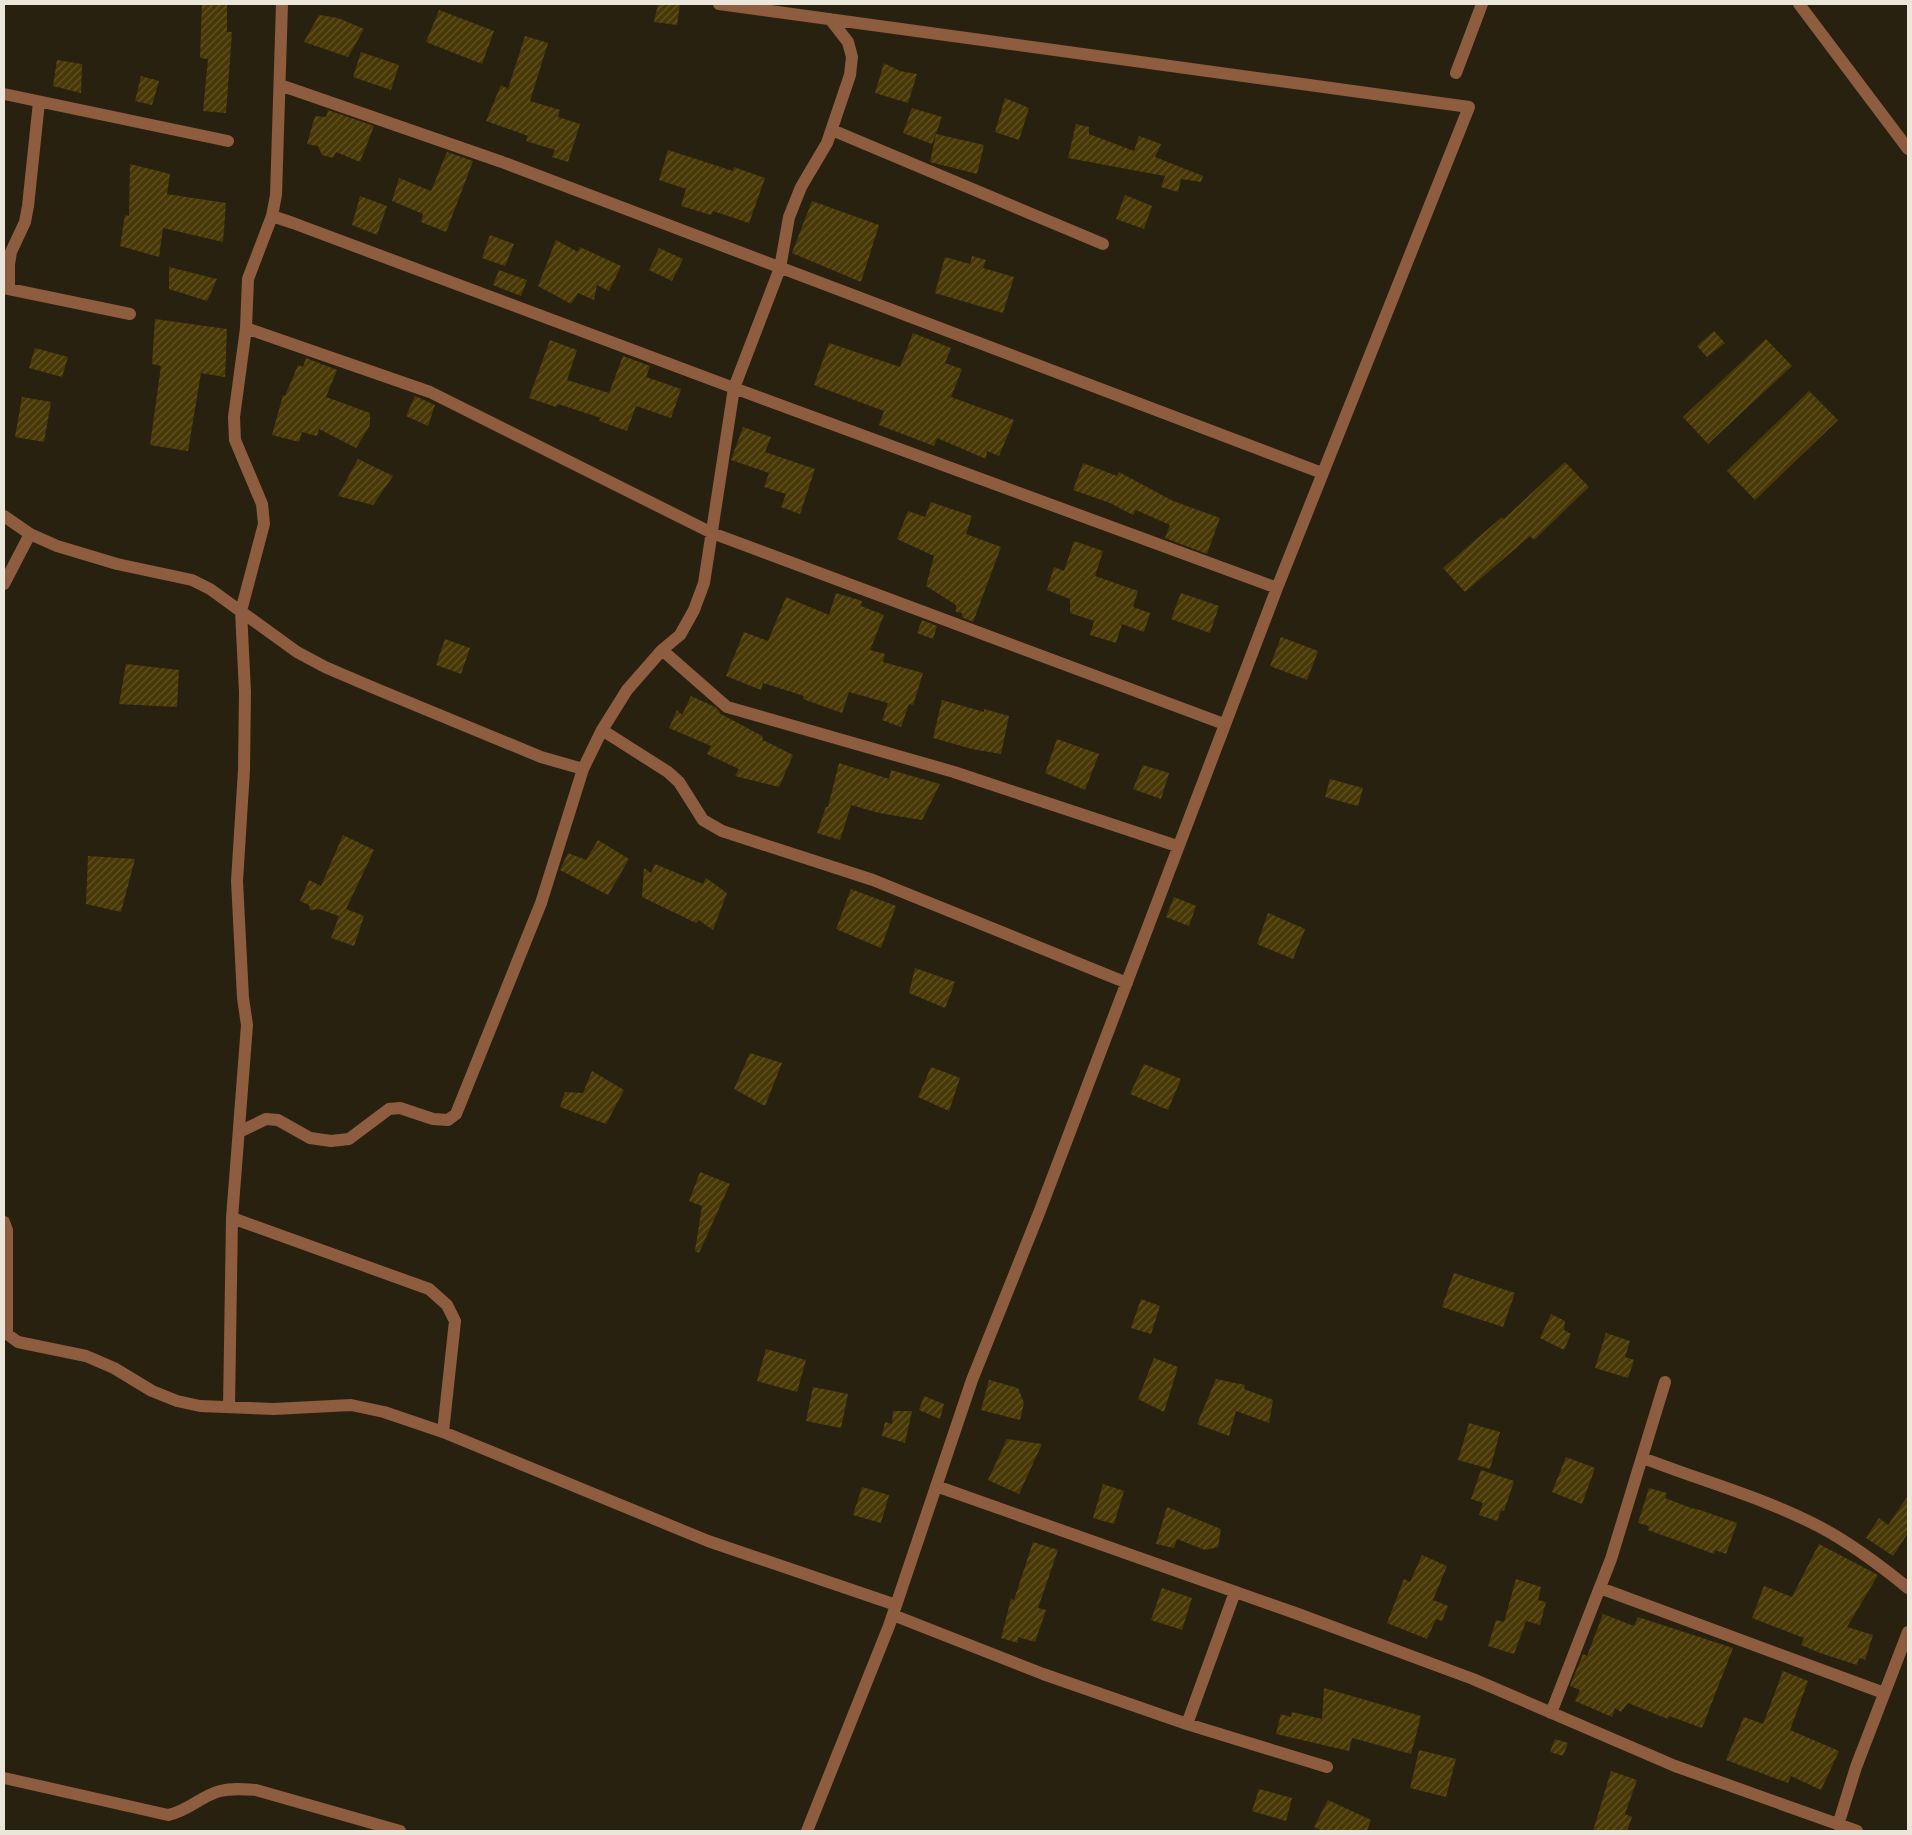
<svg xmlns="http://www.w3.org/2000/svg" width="1912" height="1835" font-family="Signika,sans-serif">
  <defs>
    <pattern id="building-hatch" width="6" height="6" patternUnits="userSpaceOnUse" patternTransform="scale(1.25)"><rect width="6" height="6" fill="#483806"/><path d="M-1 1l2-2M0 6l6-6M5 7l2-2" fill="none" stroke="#63552a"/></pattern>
  </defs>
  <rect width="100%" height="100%" fill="#29210f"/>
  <path fill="url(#building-hatch)" d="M202,4H227V32H232L226,113L203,111L208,59L200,58Z
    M658,4H680L677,25L654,22Z
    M439,10L494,31L482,64L426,42Z
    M319,15L338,18L364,29L348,57L304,42Z
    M525,36L548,43L530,101L560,110L558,117L580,124L568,162L552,157L555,150L526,141L528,136L486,121L501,85L508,89Z
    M361,52L399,65L391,90L353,77Z
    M57,60L82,64L81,93L53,86Z
    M884,63L900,71L917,74L908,103L875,93Z
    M141,76L159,81L152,105L135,101Z
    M1005,98L1029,108L1019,140L995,132Z
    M912,108L942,117L932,144L903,133Z
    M328,110L374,126L360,162L336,152L333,158L322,155L318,146L307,144L315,116L326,117Z
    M1076,124L1089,127V134L1134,151L1139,136L1161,144L1155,157L1203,176L1201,182L1181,179L1178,192L1161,187L1165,176L1068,158Z
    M936,134L984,145L977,174L930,162Z
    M668,150L733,171L734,167L765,178L749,223L713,211L711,215L681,206L686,189L659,180Z
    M447,152L473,161L446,232L421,222L423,214L392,201L399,178L431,191Z
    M130,164L170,174L167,194L226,203L223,242L163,228L159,257L120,246L125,215L129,216Z
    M1125,195L1152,206L1144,229L1116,219Z
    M360,196L387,206L377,235L352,225Z
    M812,201L879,225L861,282L792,253Z
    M490,235L514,244L505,266L482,258Z
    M556,240L578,252L580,247L621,266L609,291L597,285L594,300L578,293L571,304L538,286Z
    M659,248L683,259L672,281L649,270Z
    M972,256L986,260L983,268L1014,277L1003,313L935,293L945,257L970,264Z
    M169,267L217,279L207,301L169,289Z
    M499,270L527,280L521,296L493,285Z
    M155,319L227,329L225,377L201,373L188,451L150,445L161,366L152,364Z
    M1714,331L1725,343L1707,357L1697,346Z
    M913,333L951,348L945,363L962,369L951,397L1014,420L999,456L987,451L986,459L937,438L934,446L879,425L884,411L814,385L829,343L900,367Z
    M1766,339L1792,366L1708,444L1683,417Z
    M550,340L577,350L567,380L609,393L623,356L650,366L646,377L681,389L671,418L636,406L627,431L599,421L601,418L558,404L556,407L529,398Z
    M35,348L68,357L62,377L29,368Z
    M306,358L337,370L326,397L370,413V425L356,448L319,429L317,436L302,432L299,442L272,435L283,395L285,396L298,365L303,367Z
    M1809,391L1838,420L1755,500L1727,471Z
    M415,396L435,405L428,426L406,416Z
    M22,397L51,402L44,442L15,437Z
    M743,427L771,437L765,452L815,469L800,514L781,507L786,494L764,487L769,473L731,460Z
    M358,459L393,476L373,505L338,496Z
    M1565,462L1589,487L1534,540L1530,536L1465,592L1443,568L1502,517L1504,519Z
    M1083,463L1117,476L1119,472L1173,501L1220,518L1207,554L1165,538L1170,525L1136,510L1133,515L1110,503L1073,490Z
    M931,502L972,516L966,534L1001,547L973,622L962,617V613L956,612V605L926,586L934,556L897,539L908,511L925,517Z
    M1074,541L1103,551L1095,576L1138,591L1133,607L1150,613L1144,632L1122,624L1116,643L1090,635L1094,621L1070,613V599L1047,590L1054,567L1064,571Z
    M836,593L862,601L861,606L884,615L870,650L885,654L883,662L923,673L913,705L909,704L901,727L882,720L888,703L849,692L842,713L803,699L804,696L763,683L761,690L726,676L744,632L768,641L786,597L829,615Z
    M1181,593L1219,606L1210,633L1171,619Z
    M922,620L937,626L933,639L917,633Z
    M1281,637L1318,651L1307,680L1270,666Z
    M445,639L470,648L461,674L436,665Z
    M126,664L179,670L177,707L119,704Z
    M691,696L715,707L720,712L719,713L762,736L763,740L793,755L779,787L735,776L739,769L707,754L711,746L669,728L677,710L682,715Z
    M942,700L984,712V709L1009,716L1001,754L972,749L933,738Z
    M1057,739L1099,754L1085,790L1045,773Z
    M839,763L889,779L891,770L940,784L922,820L879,813L851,805L840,840L817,833L826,807H828Z
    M1143,765L1169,773L1161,799L1133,789Z
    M1330,779L1363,788L1358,806L1325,797Z
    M343,835L374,850L346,909L364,916L354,946L331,938L339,916L319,909L310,910L309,905L300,901L309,880L321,886Z
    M598,840L629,859L608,895L560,870L568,853L586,860Z
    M88,856L135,859L121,912L86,904Z
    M655,864L703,884L706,878L727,893L713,930L699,920L696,923L642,897L644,868L651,873Z
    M851,889L896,906L881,948L836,929Z
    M1174,897L1196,906L1189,926L1166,917Z
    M1268,913L1305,929L1293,959L1257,944Z
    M915,968L955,982L945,1008L909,993Z
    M750,1053L782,1063L765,1106L734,1089Z
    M1144,1064L1181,1079L1168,1110L1130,1094Z
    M931,1067L960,1078L949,1111L918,1097Z
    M592,1071L624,1090L606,1124L560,1107L565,1092L583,1093Z
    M700,1172L730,1184L699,1253L695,1251L702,1206L689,1201Z
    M1454,1273L1515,1293L1503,1327L1442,1307Z
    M1141,1299L1160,1306L1151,1334L1131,1328Z
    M1551,1314L1565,1321L1564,1330L1571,1334L1564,1350L1540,1338Z
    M1606,1333L1630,1341L1625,1357L1634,1360L1628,1378L1595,1368Z
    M766,1349L806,1360L797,1392L757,1381Z
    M1154,1358L1178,1367L1164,1412L1138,1399Z
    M1216,1379L1245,1385L1244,1389L1273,1400L1269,1423L1236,1411L1229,1436L1197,1424Z
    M989,1380L1018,1388L1024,1403L1020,1420L981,1410Z
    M813,1387L848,1394L841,1428L806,1421Z
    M924,1396L944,1404L940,1419L919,1410Z
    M893,1411H912L905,1443L882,1436L885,1422L892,1424Z
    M1469,1423L1500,1432L1490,1469L1458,1460Z
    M1007,1439L1042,1444L1019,1494L988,1480Z
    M1566,1457L1595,1468L1582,1504L1552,1492Z
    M1481,1470L1514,1481L1504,1511L1501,1510L1497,1521L1479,1515L1483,1503L1471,1499Z
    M1103,1484L1124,1491L1114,1524L1093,1518Z
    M862,1487L889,1495L881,1523L853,1515Z
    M1649,1488L1667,1493L1665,1498L1691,1508L1700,1510L1737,1523L1726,1554L1715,1550L1714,1554L1687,1544L1648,1530L1649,1526L1638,1523Z
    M1908,1496V1533L1893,1556L1866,1538L1879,1518L1888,1525Z
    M1167,1507L1221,1529L1218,1547L1205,1550L1177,1539L1174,1548L1156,1544Z
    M1033,1542L1058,1550L1038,1608L1046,1610L1035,1642L1018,1637V1643L1001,1638L1011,1599L1014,1600Z
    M1819,1544L1878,1575L1847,1627L1873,1635L1865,1660L1859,1658L1857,1665L1820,1653L1801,1645L1804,1638L1752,1618L1764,1586L1792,1597Z
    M1422,1555L1447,1566L1433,1600L1448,1606L1442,1621L1436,1619L1427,1639L1387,1623L1404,1579L1410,1582Z
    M1516,1579L1541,1587L1538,1600L1546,1602L1540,1625L1526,1621L1514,1654L1488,1646L1496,1620L1504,1622Z
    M1162,1588L1192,1598L1182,1630L1151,1620Z
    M1603,1614L1634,1626L1638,1617L1733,1648L1702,1728L1669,1716L1668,1719L1628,1703L1621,1712L1615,1708L1612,1717L1575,1701L1580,1690L1570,1686L1583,1654L1587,1656Z
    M1783,1671L1808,1681L1790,1730L1839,1751L1821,1790L1791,1776L1788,1783L1726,1760L1744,1717L1763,1724Z
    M1324,1688L1421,1716L1411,1754L1352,1738L1349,1751L1276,1734L1281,1714L1291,1717L1292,1712L1322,1719Z
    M1555,1739L1568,1743L1563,1756L1550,1752Z
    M1419,1750L1456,1759L1446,1797L1410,1788Z
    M1611,1771L1637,1780L1625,1814L1632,1817L1627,1831H1593Z
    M1259,1789L1292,1798L1286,1821L1252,1811Z
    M1328,1800L1371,1820L1367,1831H1323L1314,1827Z"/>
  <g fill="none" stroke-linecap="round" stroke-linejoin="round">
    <path stroke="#8e5c3f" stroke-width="12" d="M282,4L276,195L272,216L293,223L734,388L1277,588
      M719,4L1469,107L1277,588L1039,1213L972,1380L889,1626L807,1831
      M1799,4L1908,149
      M1456,73L1482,4
      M280,85L502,162L1322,473
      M4,94L228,141
      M832,130L1103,244
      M4,288L130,314
      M9,289V264L11,252L25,222L28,206L39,102
      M246,328L430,392L712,533L1224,724
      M4,516L30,534L57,546L117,564L192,580L210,589L297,652L325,667L374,688L541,757L583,769L602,730L627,690L662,650L680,635L694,610L704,583L734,388L780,268L789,217L801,187L827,143L850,75L852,57L848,42L830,19
      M4,584L30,534
      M662,650L727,707L954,772L1177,846
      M602,730L668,772L679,782L703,820L722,831L873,880L1127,983
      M239,1132L266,1119L278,1120L310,1138L331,1141L349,1139L389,1109L400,1108L433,1119L448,1120L456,1114L541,903L583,769
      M232,1218L429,1289L447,1305L455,1321L443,1432
      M4,1222L7,1230V1334L18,1342L86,1356L114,1368L152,1391L177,1401L200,1406L274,1409L351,1405L384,1412L443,1432L708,1541L896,1605
      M229,1407L232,1218L247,1025L243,998L237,881L244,770L245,692L241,611L264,524L262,504L235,440L234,417L246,328L248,279L272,216
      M1643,1458C1702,1481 1765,1498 1820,1527C1852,1544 1881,1566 1908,1588
      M936,1486L1298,1614L1473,1679L1675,1766L1857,1831
      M1600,1588L1884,1693
      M893,1615L1043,1674L1187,1724L1327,1767
      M1551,1713L1611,1559L1665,1382
      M1187,1724L1235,1592
      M4,1778L168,1815C188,1811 201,1796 220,1791C232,1788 243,1789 256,1790L400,1831
      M1838,1825L1856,1767L1908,1632"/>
  </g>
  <rect width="1912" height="1835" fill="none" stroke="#ebe6da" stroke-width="10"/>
</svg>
